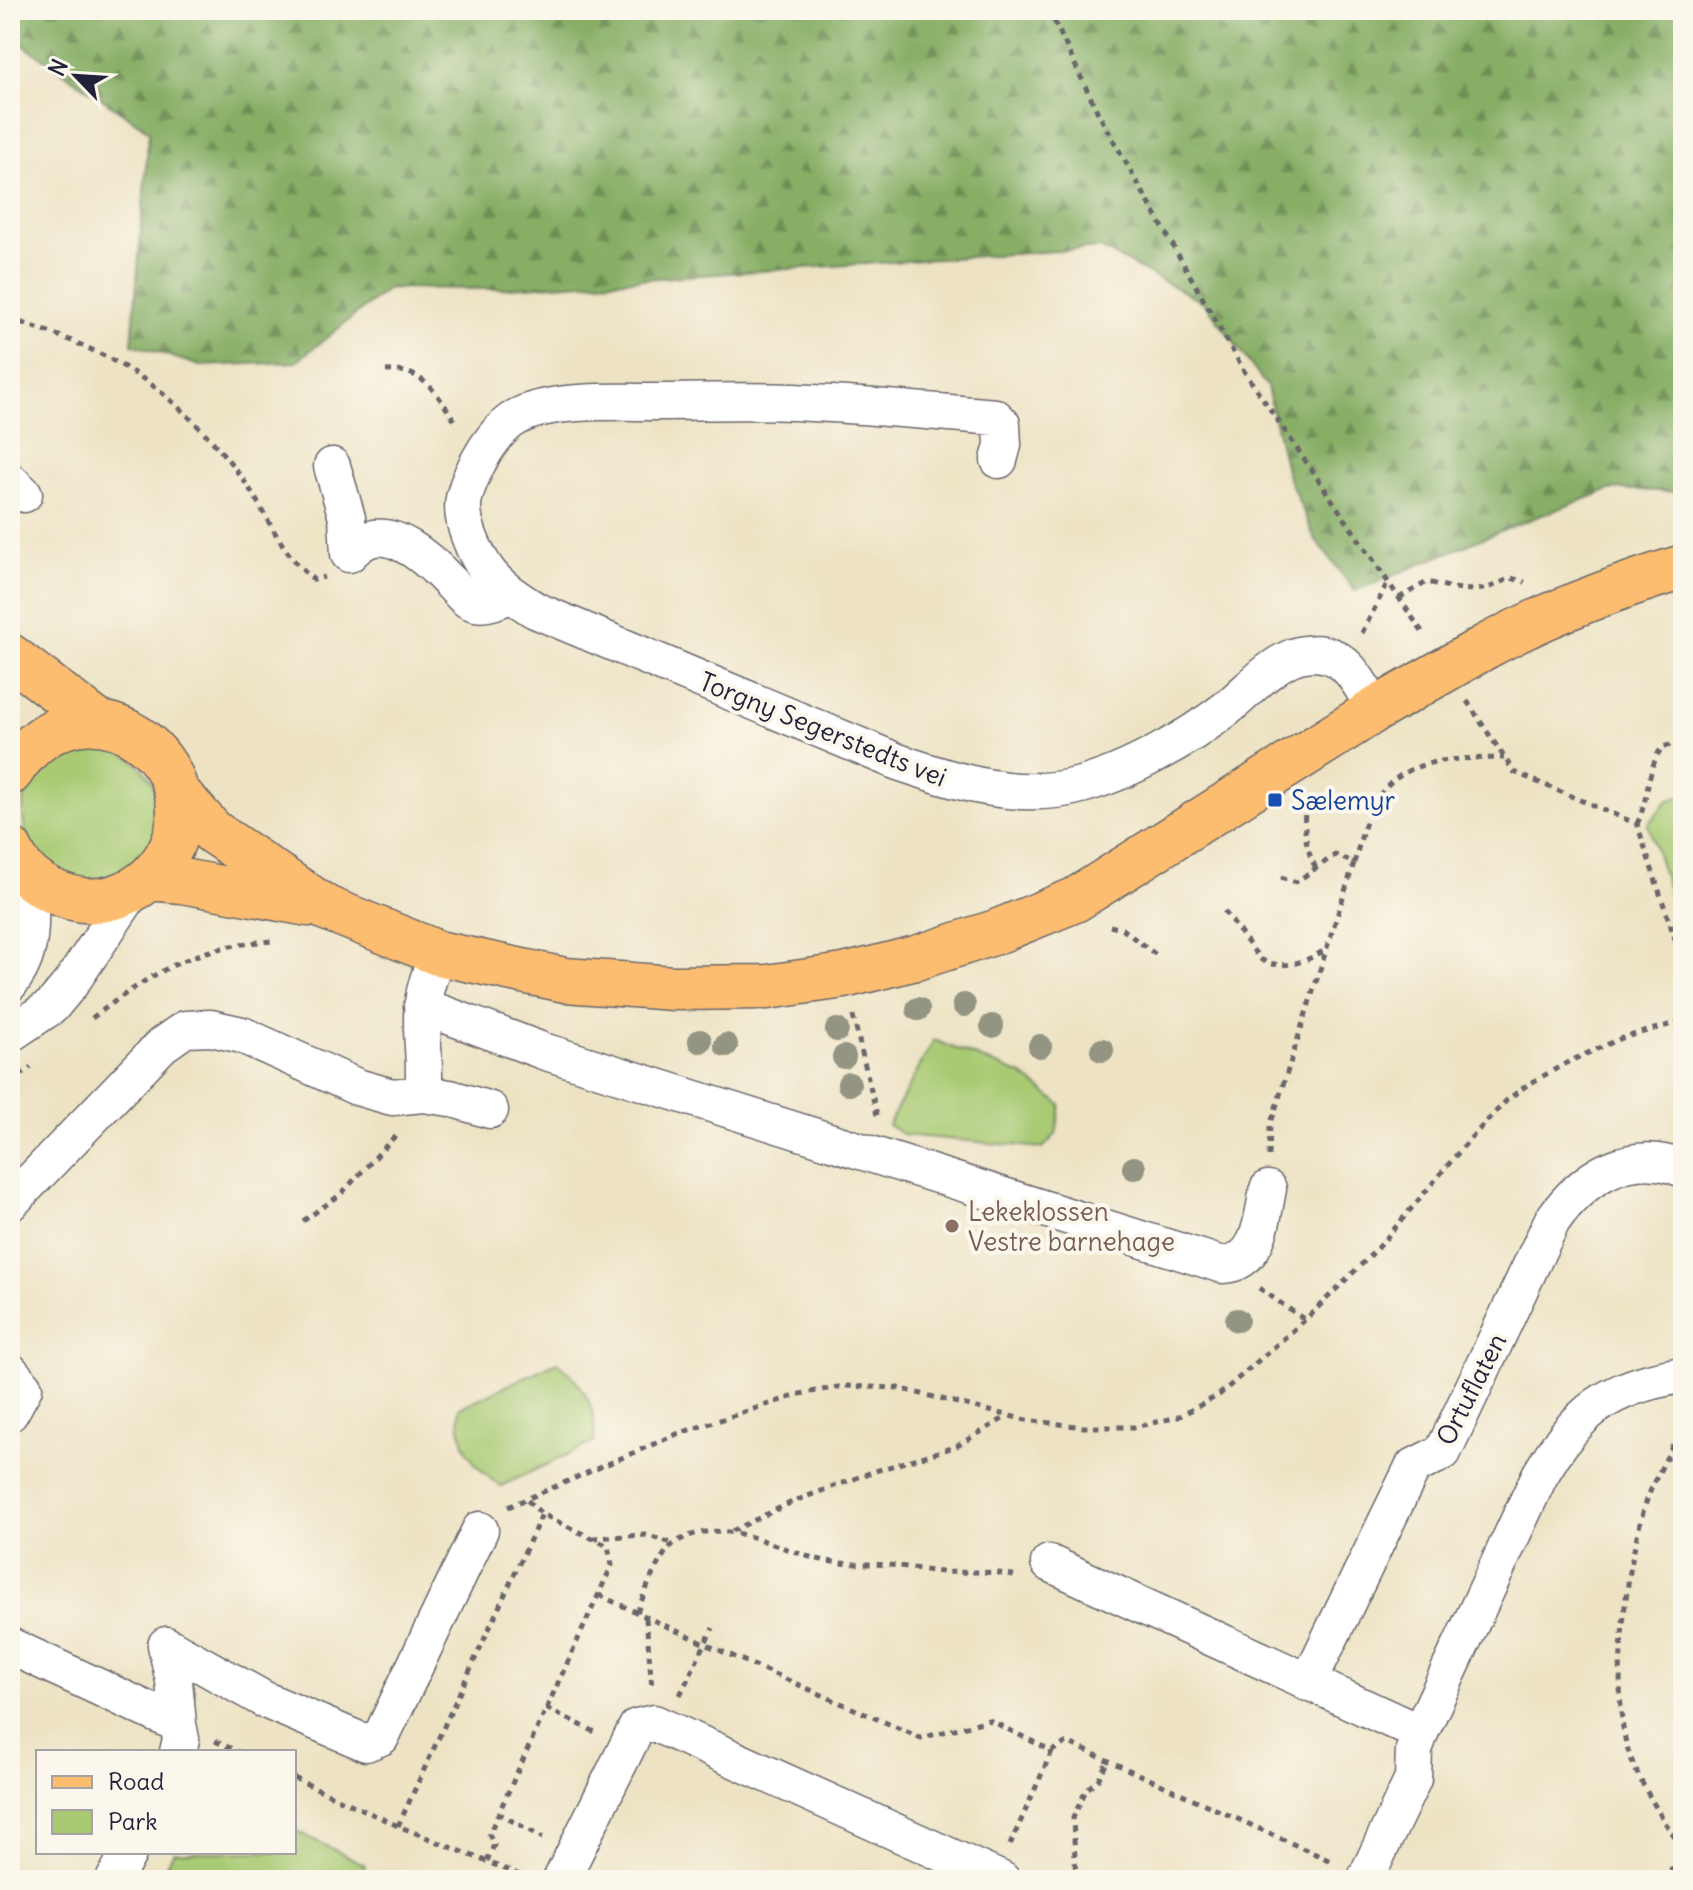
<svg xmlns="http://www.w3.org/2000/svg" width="1693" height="1890" font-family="Delius,sans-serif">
  <defs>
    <pattern id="forest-firs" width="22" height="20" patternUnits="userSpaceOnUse" patternTransform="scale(2)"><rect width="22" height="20" fill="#86ae65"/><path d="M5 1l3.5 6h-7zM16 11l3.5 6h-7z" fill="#6d8d54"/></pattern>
  </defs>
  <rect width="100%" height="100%" fill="#fbf7ec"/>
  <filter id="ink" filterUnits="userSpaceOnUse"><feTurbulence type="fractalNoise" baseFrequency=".0125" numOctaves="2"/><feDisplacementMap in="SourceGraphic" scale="16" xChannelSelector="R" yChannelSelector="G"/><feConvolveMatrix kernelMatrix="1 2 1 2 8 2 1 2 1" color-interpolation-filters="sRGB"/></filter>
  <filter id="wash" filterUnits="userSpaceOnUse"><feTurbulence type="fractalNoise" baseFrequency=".006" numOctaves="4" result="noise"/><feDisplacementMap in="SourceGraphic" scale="32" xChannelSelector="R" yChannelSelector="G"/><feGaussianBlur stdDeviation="1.8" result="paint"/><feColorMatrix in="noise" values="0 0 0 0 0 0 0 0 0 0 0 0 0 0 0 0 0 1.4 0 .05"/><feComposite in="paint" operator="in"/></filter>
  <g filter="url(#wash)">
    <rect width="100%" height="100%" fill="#ede3c4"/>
    <path fill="#a9ca73" stroke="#667657" stroke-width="2" d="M23 813a68 68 0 1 1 136 0a68 68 0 1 1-136 0Z
      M1683,795V895L1671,899L1648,824L1667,801Z
      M934,1040L1022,1075L1061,1105L1056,1134L1043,1148L904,1135L888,1125Z
      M557,1362C583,1382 598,1409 594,1442L501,1486C471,1467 458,1444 459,1408Z
      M294,1830L365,1865L358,1880H163L162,1872L174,1852H294Z"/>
    <path fill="url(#forest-firs)" stroke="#546850" stroke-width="2" d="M10,10H1683V492L1612,489L1515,525L1355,591L1315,539L1287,474L1267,387L1205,303L1100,248L494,289L389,288L296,362L200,366L132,344L149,131L10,36Z"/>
  </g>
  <g filter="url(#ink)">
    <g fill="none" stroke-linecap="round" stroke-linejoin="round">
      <defs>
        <path id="minor" d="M999,460L1003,445L1002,424L995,417C928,411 861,405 794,402C747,400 700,402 654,402C617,402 554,399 521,415C494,427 471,470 464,498C459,520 475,554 488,572C500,588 518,599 535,610L898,762C958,782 1018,802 1081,785C1129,772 1187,739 1226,709C1247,692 1268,667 1293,657C1300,654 1315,652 1323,654C1350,658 1363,690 1375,710
          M332,466L347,518L349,554
          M10,481L24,494
          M349,554C355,548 361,542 370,539C398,530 433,564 450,582C456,588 462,596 468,600C481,608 498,601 510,594
          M10,983C36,952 30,914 29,876
          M422,1006L543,1051L1223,1265C1260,1263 1262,1218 1268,1189
          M10,1034L52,1006L71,983L134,889
          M423,1094C427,1062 419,1031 423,1003C425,985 432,969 438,953
          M10,1203L162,1045L185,1029L211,1028L242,1035L357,1087L392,1097L423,1094L450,1098L490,1110
          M10,1371L24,1388L10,1413
          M1049,1563L1420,1733
          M166,1645L265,1700L366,1743L381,1737L480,1530
          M166,1645L174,1681L178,1724
          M10,1646L178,1724L181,1739L178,1752
          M1308,1683L1413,1467L1443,1452L1552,1221C1582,1178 1629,1146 1683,1169
          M114,1880L129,1852
          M561,1880L637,1727L654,1723L1002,1880
          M1365,1880L1413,1779L1414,1750L1420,1733L1539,1477C1576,1412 1608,1386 1683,1375"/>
        <path id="major" d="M1485,647C1548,613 1614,588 1683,567
          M10,656L99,723
          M10,773C89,650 238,779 154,873C137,892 108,903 82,900C52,895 22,879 10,849
          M177,792L213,832L326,908L438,953L565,980L673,988L767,987L844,976L916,958L996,932L1075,900L1375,710L1422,683
          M149,878L182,881L308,904"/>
      </defs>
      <use href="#minor" stroke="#69666b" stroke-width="39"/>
      <use href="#major" stroke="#69666b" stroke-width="47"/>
      <path stroke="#69666b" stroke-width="5" stroke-dasharray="6 6" stroke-linecap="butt" d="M1049,10L1098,113L1244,371L1425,636
        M10,319C52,332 97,349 134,373C174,397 221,447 247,485C269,518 282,555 314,580L324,577
        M386,371C425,367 438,397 458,425
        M1399,598L1427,582C1446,586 1468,593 1487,588C1495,586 1503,581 1511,578L1525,582
        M1362,633L1388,582
        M1467,701L1514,772L1637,824L1675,939L1683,990
        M1305,803C1304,826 1304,847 1316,868
        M1637,824C1649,799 1646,771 1662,747L1683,742
        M1281,877L1296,882L1335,855L1354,863C1359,847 1362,830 1369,815C1395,755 1448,759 1504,758
        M1224,911L1260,959C1283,972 1308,961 1328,948
        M1110,926L1122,929L1159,957
        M853,1016L878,1119
        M92,1018C154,972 195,945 274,941
        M10,1083L31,1067
        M1269,1156L1270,1126L1354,863
        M303,1221L340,1195L398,1133
        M1259,1288L1305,1320
        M1683,1443L1674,1442C1666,1460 1655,1478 1648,1497C1627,1556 1611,1682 1626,1743C1635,1778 1664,1820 1683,1851
        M508,1507L677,1434L800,1394L844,1386L898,1388L1026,1420L1084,1427H1135L1178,1417L1219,1395L1305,1320L1378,1248L1469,1140L1507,1100L1527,1085L1570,1061L1622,1038L1683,1021
        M732,1531L792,1502L875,1471L957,1446L1008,1416
        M593,1538L645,1535L675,1544
        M599,1595L705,1644L713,1628
        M637,1612C645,1593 658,1555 675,1543C727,1510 782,1556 834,1562C852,1565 870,1563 889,1565C907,1566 925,1571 943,1572C968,1573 992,1570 1016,1576
        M646,1618L652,1688
        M680,1695L705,1644L921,1738L989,1720L1052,1751L1067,1742L1333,1862
        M546,1708L595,1732
        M215,1741L239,1752
        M294,1778L398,1826L525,1877
        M498,1813L543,1838
        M398,1826L542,1514
        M1010,1845L1052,1751
        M487,1861L494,1845L489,1834L612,1565L608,1546L542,1514L526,1499
        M1076,1880L1073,1818L1086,1790L1098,1780L1108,1760
        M1647,1880L1683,1865"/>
      <use href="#minor" stroke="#fff" stroke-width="36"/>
      <use href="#major" stroke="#fcbd6f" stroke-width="44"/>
      <defs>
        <path id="major-bridge" d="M1422,683L1485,647"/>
      </defs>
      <use href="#major-bridge" stroke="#69666b" stroke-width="47" stroke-linecap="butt"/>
      <use href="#major-bridge" stroke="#fcbd6f" stroke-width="44"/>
    </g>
    <g fill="#939482">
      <circle cx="964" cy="1005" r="12"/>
      <circle cx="918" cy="1009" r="12"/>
      <circle cx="992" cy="1026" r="12"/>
      <circle cx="837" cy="1030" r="12"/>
      <circle cx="700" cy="1041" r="12"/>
      <circle cx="726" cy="1045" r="12"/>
      <circle cx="1040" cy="1046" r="12"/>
      <circle cx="1102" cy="1050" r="12"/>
      <circle cx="844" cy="1057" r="12"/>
      <circle cx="849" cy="1084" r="12"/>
      <circle cx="1134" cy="1168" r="12"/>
      <circle cx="1237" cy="1320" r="12"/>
    </g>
  </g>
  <rect fill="#1a4fb4" stroke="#fbf7ec" stroke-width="3" x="1267" y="792" width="16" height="16" rx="4"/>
  <circle fill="#8d6e63" stroke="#fbf7ec" stroke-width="3" cx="952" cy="1226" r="8"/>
  <g text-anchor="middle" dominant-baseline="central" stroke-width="8" stroke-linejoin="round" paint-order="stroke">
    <g font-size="26" fill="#22223b" stroke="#fbf7ec">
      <text transform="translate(823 729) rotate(22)">Torgny Segerstedts vei</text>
      <text transform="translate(1471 1389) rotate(-63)">Ortuflaten</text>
    </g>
    <g font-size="26" fill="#164399" stroke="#fbf7ec" text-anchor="start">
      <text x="1291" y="800">Sælemyr</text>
    </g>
    <g font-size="26" fill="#785e54" stroke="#fbf7ec" text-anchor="start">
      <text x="968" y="1211">Lekeklossen<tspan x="968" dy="30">Vestre barnehage</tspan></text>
    </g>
  </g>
  <rect width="1693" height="1890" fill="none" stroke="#fbf7ec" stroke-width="40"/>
  <rect x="36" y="1750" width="260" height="104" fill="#fbf7ec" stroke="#a4a2a5" stroke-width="2"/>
  <rect x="52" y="1776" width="40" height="12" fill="#fcbd6f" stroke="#a4a2a5" stroke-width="2"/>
  <text x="108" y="1790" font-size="24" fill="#22223b">Road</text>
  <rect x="52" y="1810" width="40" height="24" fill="#a9ca73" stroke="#a4a2a5" stroke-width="2"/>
  <text x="108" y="1830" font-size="24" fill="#22223b">Park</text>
  <g transform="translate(76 76) rotate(295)" stroke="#fbf7ec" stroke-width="6" paint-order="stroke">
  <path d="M0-6L14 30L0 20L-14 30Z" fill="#22223b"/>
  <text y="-12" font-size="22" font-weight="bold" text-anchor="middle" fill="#22223b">N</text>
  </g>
</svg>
